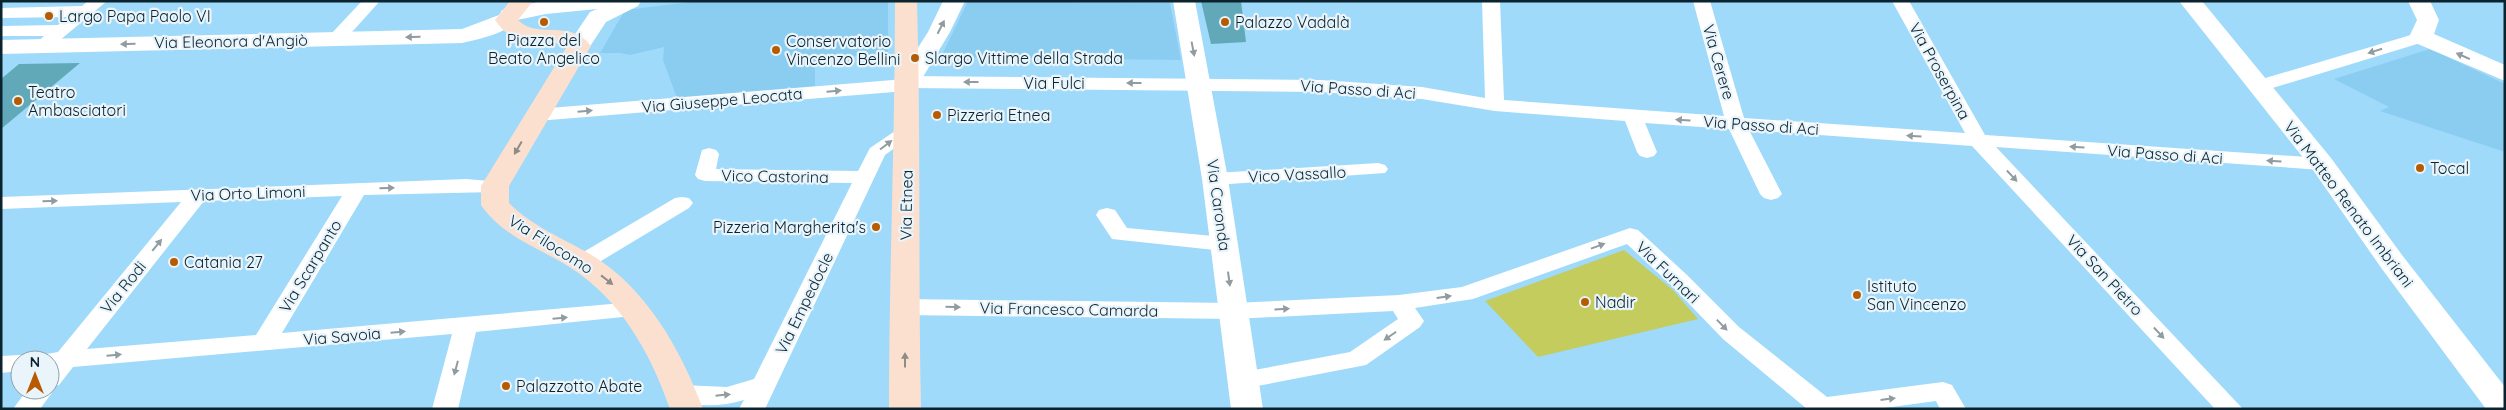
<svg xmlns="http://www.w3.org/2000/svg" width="2506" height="410" font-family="Quicksand,sans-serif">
  <rect width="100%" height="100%" fill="#9fdafb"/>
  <path fill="#8bcdf1" d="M698,1H888V52L815,61V86L677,98L663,60L664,47L630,55L620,53H600L625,10Z
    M968,1L1170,3L1181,60L941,57Z
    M2430,49L2505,84V152L2380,111L2389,107L2334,79Z"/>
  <path fill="#c3cc5d" d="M1624,250L1673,290L1698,319L1538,357L1485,301Z"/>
  <path fill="#61a9b9" d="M1201,1H1241L1246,42L1211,44Z
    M80,63L1,129V79L19,64Z"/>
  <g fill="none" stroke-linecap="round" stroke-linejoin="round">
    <path fill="#fff" fill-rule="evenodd" d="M88,1H107L48,50H36L33,46L44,36H1V26L58,25L68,17L1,18V8L82,6Z
      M362,1H380L343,42H331L328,38L331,34Z
      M1482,1H1500L1504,100L1724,116L1693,1H1710L1744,118L1965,133L1892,1H1909L1985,135L2322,158L2329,160L2332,164L2329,168L2322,170L1996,147L2243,409H2215L1972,146L1749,130L1782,194L1778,198L1771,200L1764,198L1760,194L1729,129L1645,123L1657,152L1654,156L1647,158L1640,156L1637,152L1625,121L1495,111L1422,99L1320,92L909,88L894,92L537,121L530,119L527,115L530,111L537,109L893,80L908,76L1320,80L1422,87L1485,98Z
      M2421,32L2427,33L2430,37L2427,41L2266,90H2252L2250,86L2252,82Z
      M908,125L915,127L918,131L885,155L765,409H739L744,400C722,407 695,407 673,400L669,394L673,388L682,385L727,387L754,379L852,183L705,181L698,179L695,175L702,150L709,148L716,150L719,154L716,169L858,171L870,148L901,127Z
      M1378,163L1385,165L1388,169L1385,173L1215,185L1208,183L1205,179L1208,175L1215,173Z
      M466,179L502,182L505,186L502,190L495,192L364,195L282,333L634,302L642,305L646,310L642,315L476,332L458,409H432L452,334L73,367L59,385L52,387L54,390L40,409H13L27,390H50V360H38L41,355L58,352L181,202L1,209V197ZM342,196L256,335L87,349L204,201Z
      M682,197L689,198L693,203L689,208L591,267L583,269L575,267L572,262L575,257L675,198Z
      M1107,208L1115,210L1127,228L1224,237L1232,239L1235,244L1232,249L1224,251L1112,239L1096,215L1099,210Z
      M1630,228L1638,230L1686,274L1739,327L1827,397L1943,382L1952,385L1966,409H1940L1936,401L1877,409H1807L1723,339L1670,284L1627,244L1473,299L1415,308L1424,321L1420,327L1366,365L1242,389L1233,386L1230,380L1233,374L1350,352L1398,319L1393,311L1234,319L904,315L896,312L892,307L896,302L904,299L1234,303L1399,295L1462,287Z
      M20,355L29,357L30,360H20V371L1,373V356Z"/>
    <path fill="#fff" fill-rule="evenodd" d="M542,1H641L638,6L606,22L587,51L579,53L571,51L567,46L590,12L597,9L546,14L517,20C508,33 477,40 462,43L1,54V40L462,29L499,15L502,10Z
      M943,1H965L950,32L917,87L908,89L899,87L896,82L928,32Z
      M1173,1H1195L1228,179L1263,409H1231L1202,179Z
      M2179,1H2202L2331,158L2402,255L2505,387V409H2486L2382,269L2313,170Z
      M2408,1H2430L2439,20L2434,34L2505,65V81L2413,42L2409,37L2417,20Z"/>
    <path fill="#fce0cf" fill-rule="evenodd" d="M510,1H533L518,20C537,40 571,18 591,46L509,186V203C532,226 562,238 590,254C646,287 681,350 703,409H670C651,354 621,300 571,268C540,248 503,237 481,205V186L566,48C545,31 520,57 495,20Z
      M895,1H917C921,137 918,273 921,409H889C889,273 895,137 895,1Z"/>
  </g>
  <defs><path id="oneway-solid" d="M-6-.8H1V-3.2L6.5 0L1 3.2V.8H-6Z" transform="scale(1.25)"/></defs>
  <g fill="#919ca1">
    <use href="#oneway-solid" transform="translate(941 27) rotate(-63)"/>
    <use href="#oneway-solid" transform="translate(413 37) rotate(179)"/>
    <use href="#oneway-solid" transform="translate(128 44) rotate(179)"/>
    <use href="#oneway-solid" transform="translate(1193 49) rotate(79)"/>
    <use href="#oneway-solid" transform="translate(2375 51) rotate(163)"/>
    <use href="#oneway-solid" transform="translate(2463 56) rotate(-156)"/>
    <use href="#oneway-solid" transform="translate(971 82) rotate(-180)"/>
    <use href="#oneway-solid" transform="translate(1134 83) rotate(-180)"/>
    <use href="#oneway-solid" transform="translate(834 91) rotate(-5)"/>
    <use href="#oneway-solid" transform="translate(585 111) rotate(-5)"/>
    <use href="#oneway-solid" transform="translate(1683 120) rotate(-176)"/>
    <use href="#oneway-solid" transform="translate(1914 136) rotate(-176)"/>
    <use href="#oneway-solid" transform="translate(886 145) rotate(-37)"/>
    <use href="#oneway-solid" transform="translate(2077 147) rotate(-176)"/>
    <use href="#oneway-solid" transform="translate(2274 161) rotate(-176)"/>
    <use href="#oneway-solid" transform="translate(2012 176) rotate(47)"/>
    <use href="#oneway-solid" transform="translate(387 188) rotate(-2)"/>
    <use href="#oneway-solid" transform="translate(50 201) rotate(-2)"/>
    <use href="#oneway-solid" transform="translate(157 245) rotate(-51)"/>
    <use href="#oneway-solid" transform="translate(1598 246) rotate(-20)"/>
    <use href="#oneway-solid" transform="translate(1229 279) rotate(82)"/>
    <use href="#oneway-solid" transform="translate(1444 297) rotate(-8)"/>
    <use href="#oneway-solid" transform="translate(953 307) rotate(1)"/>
    <use href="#oneway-solid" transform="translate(1282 309) rotate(-3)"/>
    <use href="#oneway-solid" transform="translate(560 318) rotate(-5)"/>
    <use href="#oneway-solid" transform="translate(1722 325) rotate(46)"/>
    <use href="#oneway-solid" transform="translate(398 332) rotate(-5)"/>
    <use href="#oneway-solid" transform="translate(2159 333) rotate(47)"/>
    <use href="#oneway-solid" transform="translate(1390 336) rotate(145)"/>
    <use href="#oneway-solid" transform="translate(114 355) rotate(-5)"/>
    <use href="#oneway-solid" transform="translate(456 368) rotate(105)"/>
    <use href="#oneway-solid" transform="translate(723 395) rotate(-6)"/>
    <use href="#oneway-solid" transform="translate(1888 399) rotate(-7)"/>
  </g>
  <g fill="#8f8b87">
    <use href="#oneway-solid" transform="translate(518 148) rotate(120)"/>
    <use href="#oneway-solid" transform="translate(607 280) rotate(38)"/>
    <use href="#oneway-solid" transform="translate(905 360) rotate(-90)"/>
  </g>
  <g fill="#b75b02" stroke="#e9f4fb" stroke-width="2">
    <circle cx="49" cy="16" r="5"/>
    <circle cx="544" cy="22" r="5"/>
    <circle cx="1225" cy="22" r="5"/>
    <circle cx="776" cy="50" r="5"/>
    <circle cx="915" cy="58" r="5"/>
    <circle cx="18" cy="101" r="5"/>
    <circle cx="937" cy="115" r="5"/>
    <circle cx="2420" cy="168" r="5"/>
    <circle cx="876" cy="227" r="5"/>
    <circle cx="174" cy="262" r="5"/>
    <circle cx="1857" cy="295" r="5"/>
    <circle cx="1585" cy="302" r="5"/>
    <circle cx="506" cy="386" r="5"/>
  </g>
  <g text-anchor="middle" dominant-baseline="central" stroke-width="4.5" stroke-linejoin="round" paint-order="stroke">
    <g font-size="16" fill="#0a232f" stroke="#e9f4fb" text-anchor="start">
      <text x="59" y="16">Largo Papa Paolo VI</text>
      <text x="1235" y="22">Palazzo Vadalà</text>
      <text x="544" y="40" text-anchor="middle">Piazza del<tspan x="544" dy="18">Beato Angelico</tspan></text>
      <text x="786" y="41">Conservatorio<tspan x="786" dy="18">Vincenzo Bellini</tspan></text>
      <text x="925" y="58">Slargo Vittime della Strada</text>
      <text x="28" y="92">Teatro<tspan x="28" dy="18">Ambasciatori</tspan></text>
      <text x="947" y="115">Pizzeria Etnea</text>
      <text x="2430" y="168">Tocal</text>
      <text x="866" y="227" text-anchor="end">Pizzeria Margherita's</text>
      <text x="184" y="262">Catania 27</text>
      <text x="1867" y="286">Istituto<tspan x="1867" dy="18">San Vincenzo</tspan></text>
      <text x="1595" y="302">Nadir</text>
      <text x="516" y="386">Palazzotto Abate</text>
    </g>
    <g font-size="16" fill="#0a232f" stroke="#e9f4fb">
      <text transform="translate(231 41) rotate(-1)">Via Eleonora d'Angiò</text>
      <text transform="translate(1719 62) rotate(74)">Via Cerere</text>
      <text transform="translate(1940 71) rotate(61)">Via Proserpina</text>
      <text x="1054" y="83">Via Fulci</text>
      <text transform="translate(1358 89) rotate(4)">Via Passo di Aci</text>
      <text transform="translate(722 100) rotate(-5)">Via Giuseppe Leocata</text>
      <text transform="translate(1761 125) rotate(4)">Via Passo di Aci</text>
      <text transform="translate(2165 154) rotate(4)">Via Passo di Aci</text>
      <text transform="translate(1297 174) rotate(-3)">Vico Vassallo</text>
      <text transform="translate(775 176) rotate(1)">Vico Castorina</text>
      <text transform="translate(248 193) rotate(-2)">Via Orto Limoni</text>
      <text transform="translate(2349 204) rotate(53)">Via Matteo Renato Imbriani</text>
      <text transform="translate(906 205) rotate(-89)">Via Etnea</text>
      <text transform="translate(1219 205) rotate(82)">Via Caronda</text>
      <text transform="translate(551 244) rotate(32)">Via Filocomo</text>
      <text transform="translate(310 266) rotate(-59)">Via Scarpanto</text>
      <text transform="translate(1668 272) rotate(44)">Via Furnari</text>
      <text transform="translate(2105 275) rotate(47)">Via San Pietro</text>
      <text transform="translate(123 287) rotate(-51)">Via Rodi</text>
      <text transform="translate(804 303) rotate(-64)">Via Empedocle</text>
      <text transform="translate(1069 309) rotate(1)">Via Francesco Camarda</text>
      <text transform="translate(342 336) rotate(-5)">Via Savoia</text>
    </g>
  </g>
  <rect width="2506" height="410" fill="none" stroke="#0a232f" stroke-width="5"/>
  <g transform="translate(35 375)"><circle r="24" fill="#e9f4fb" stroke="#90a0a9"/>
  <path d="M0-4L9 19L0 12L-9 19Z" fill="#b75b02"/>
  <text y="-8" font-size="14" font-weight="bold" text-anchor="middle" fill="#0a232f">N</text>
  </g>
</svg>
